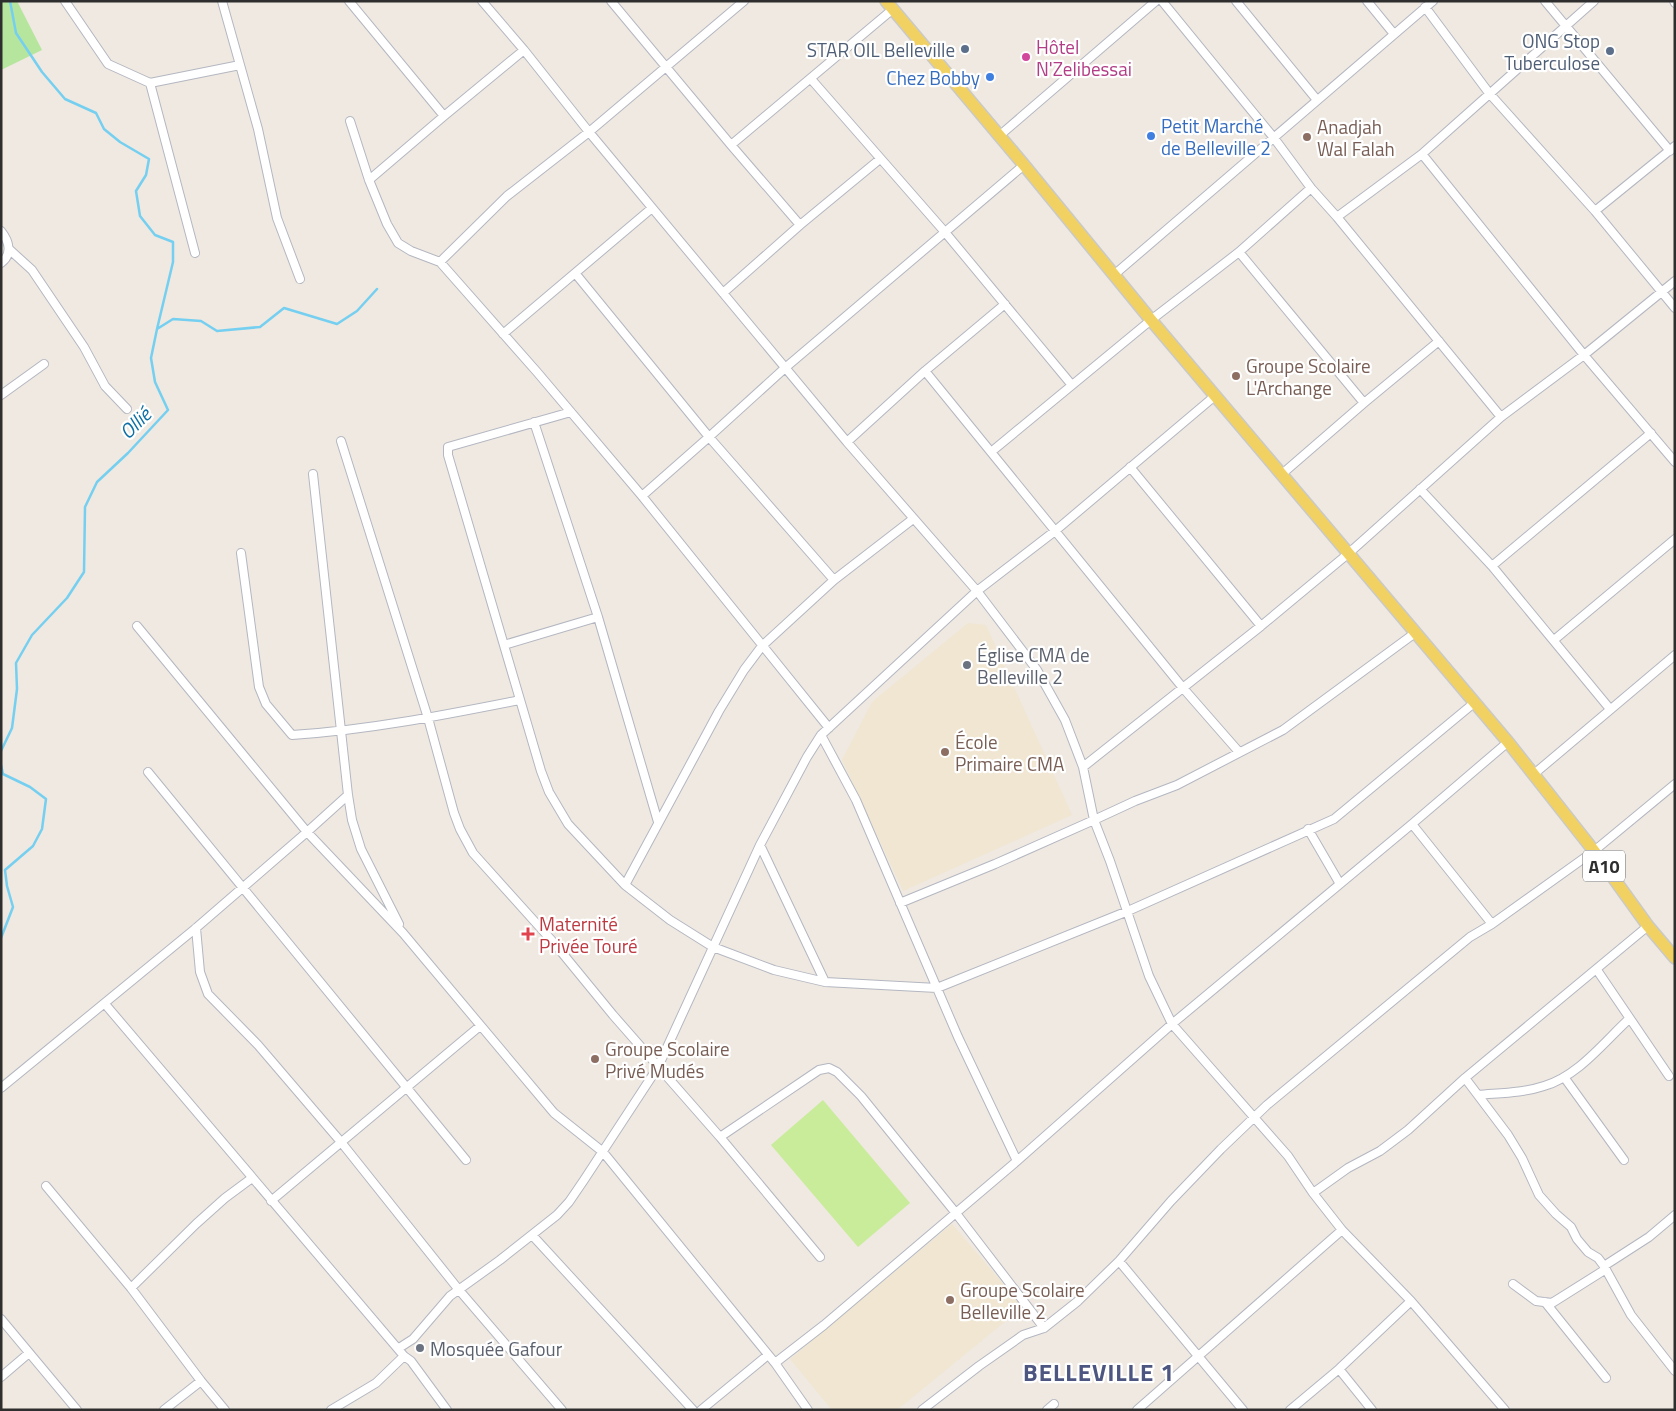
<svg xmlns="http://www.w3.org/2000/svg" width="1676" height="1411" font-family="'Titillium Web',sans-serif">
  <rect width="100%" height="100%" fill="#efe9e1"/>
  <path fill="#f0e6d1" d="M968,623L986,625L1072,815L903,891L842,760L872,702Z
    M952,1224L1023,1307L897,1410H832L790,1359Z"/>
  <path fill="#b6e59e" d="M1,1H17L42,50L1,70Z"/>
  <path fill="#c9ec9a" d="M823,1100L910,1203L858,1247L771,1145Z"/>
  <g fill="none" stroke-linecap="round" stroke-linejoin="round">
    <path stroke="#75cff0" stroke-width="2.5" d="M10,1L16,33L42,72L65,99L96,113L104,129L120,142L149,159L146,175L136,191L140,216L155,235L173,242V262L157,329
      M1,751L12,728L17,689L16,663L32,635L67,598L84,572L85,507L97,482L128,453L168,410L155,382L151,358L157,329L173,319L201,321L217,331L260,327L284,308L337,324L357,311L377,289
      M1,765L3,774L30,787L46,799L42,829L33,846L5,870L7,886L13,907L1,938"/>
    <defs>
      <path id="minor" d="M65,1L108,64L150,83L240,65
        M222,1L258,129L277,218L300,279
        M349,1L444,116
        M482,1L524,50L589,132L847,442L977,591L1037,670L1065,720L1083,767L1094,820L1110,861L1149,976L1172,1024L1288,1156L1313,1193L1342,1230L1411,1301L1505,1410
        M611,1L731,145L800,225
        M1162,1L1274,138L1311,188L1337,217L1501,417
        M1236,1L1317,100
        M1367,1L1394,34
        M1545,1L1670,151
        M1674,1L1675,3
        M1425,7L1489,93L1595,211L1675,308
        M811,79L944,231L1071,384
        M150,83L195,253
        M350,121L369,180L387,224L398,243L411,251L440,262L537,372L642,496L829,728
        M999,136L1156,1
        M731,145L893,9
        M1422,154L1584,355L1675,462
        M369,180L444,116L524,50
        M1595,211L1675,146
        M1337,217L1422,154L1594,1
        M1,231C9,241 13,254 1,263
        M10,250L32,270L84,347L105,386L127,409
        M1239,252L1364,403
        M440,262L507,196L589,132L744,1
        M575,273L709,437L834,580
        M1115,274L1433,1
        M723,293L800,225L880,159
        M503,334L652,208
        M925,371L1183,688L1239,752
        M1,395L44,364
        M571,412L448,447V455L541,771L549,792L568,824L625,885L670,920L713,947L774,970L825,982L937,988L1128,911L1334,819L1474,703
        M534,422L598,617L658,822
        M341,441L428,718L454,813L460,829L473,853L554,943L613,1015L720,1137L820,1257
        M847,442L925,371L1005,304
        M991,452L1151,320L1239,252L1311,188
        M1130,467L1261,626
        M313,474L348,795L352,820L361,849L399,924
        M1282,474L1364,403L1439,341
        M1420,489L1492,566L1610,709
        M642,496L709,437L785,368L1024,165
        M241,553L259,687L266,704L292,735C369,730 444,715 520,700
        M1492,566L1651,433
        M137,626L307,832L403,933L554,1113L603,1152L775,1363L808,1410
        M1554,640L1675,539
        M504,645L598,617
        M821,735L856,800L958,1037L1017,1161
        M1083,767L1261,626L1349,553L1501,417L1584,355L1675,281
        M148,772L466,1160
        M1534,774L1675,655
        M1412,824L1492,924
        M1308,829L1340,884
        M760,845L825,982
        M625,885L719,711L744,670L762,646L834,580L913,519
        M900,903L995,864L1094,820L1135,801L1177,785L1283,730L1415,633
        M196,928L200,972L208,994L258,1045L341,1142L459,1290L562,1410
        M1597,970L1669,1076
        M105,1004L404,1356
        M1564,1077L1624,1160
        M1465,1078L1508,1135L1522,1158L1539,1195L1556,1214L1571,1227L1577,1239L1588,1252L1598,1258L1604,1266L1649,1237L1675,1215
        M1,1088L196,928L307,832L348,795
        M1478,1095C1500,1093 1523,1093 1544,1086C1578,1076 1603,1043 1629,1019
        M720,1137L819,1070L829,1068L837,1072L861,1096L955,1212L1044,1328
        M46,1186L131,1288L201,1381L225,1410
        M1313,1193L1348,1168L1380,1151L1408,1130L1465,1078L1648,926
        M271,1201L480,1026
        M532,1235L693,1410
        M1119,1261L1243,1410
        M1604,1266L1631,1315L1675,1371
        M1513,1284L1536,1301L1552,1303L1606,1269
        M131,1288L196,1224L225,1198L252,1178
        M1545,1302L1606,1378
        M1,1319L77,1410
        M399,1348L413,1339L450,1296L500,1260L557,1215L569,1202L584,1180L658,1067L760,845L807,757L821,735L977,591L1055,531L1216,395
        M775,1363L824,1325L1017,1161L1172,1024L1412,824L1508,742
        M1339,1369L1372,1410
        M1,1377L29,1353
        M164,1410L201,1381
        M331,1410L376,1383L404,1356L411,1361L447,1410
        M701,1410L768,1355
        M922,1410L979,1366L1023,1335L1044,1328L1078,1301L1119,1261L1171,1201L1221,1149L1267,1105L1470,937L1492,924L1594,851L1675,784
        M1047,1410L1054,1404
        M1137,1410L1342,1230
        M1290,1410L1339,1369L1411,1301"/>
      <path id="primary" d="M886,1L1024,165L1151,320L1508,742L1594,851L1648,926L1675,958"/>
    </defs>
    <use href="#minor" stroke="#b4b7c1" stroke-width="10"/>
    <use href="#primary" stroke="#c9c9c9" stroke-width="14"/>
    <use href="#minor" stroke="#fff" stroke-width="8"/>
    <use href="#primary" stroke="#f2d163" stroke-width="11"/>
  </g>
  <g fill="#5c6f8a" stroke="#fff" stroke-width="2">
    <circle cx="965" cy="49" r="5"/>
    <circle cx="1610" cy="51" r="5"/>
  </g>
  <circle fill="#d1479c" stroke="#fff" stroke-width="2" cx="1026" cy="57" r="5"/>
  <g fill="#3f7fe0" stroke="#fff" stroke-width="2">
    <circle cx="990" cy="77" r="5"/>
    <circle cx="1151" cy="136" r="5"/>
  </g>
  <g fill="#8d6e63" stroke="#fff" stroke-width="2">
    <circle cx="1307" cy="137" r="5"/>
    <circle cx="1236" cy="376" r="5"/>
    <circle cx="945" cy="752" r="5"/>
    <circle cx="595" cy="1059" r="5"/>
    <circle cx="950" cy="1300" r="5"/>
  </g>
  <g fill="#6b7280" stroke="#fff" stroke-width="2">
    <circle cx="967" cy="665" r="5"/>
    <circle cx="420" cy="1348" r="5"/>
  </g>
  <path fill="#e0444e" stroke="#fff" stroke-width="2" d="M525.5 926.5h5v5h5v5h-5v5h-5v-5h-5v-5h5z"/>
  <g text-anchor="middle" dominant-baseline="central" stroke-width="4.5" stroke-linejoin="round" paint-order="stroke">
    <rect fill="#fff" stroke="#6d6d6d" stroke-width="1" x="1583" y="850.5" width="42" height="31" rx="4"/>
    <g font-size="18" font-weight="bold" fill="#2e2e2e">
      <text x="1604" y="866">A10</text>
    </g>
    <g font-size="19" fill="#4e5e75" stroke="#fff" text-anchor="end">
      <text x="1600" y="40">ONG Stop<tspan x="1600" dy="22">Tuberculose</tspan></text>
      <text x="955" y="49">STAR OIL Belleville</text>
    </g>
    <g font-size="19" fill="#b23c85" stroke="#fff" text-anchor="start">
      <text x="1036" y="46">Hôtel<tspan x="1036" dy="22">N'Zelibessai</tspan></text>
    </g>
    <g font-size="19" fill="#366cbe" stroke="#fff" text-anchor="end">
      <text x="980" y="77">Chez Bobby</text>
      <text x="1161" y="125" text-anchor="start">Petit Marché<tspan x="1161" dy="22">de Belleville 2</tspan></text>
    </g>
    <g font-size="19" fill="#785e54" stroke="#fff" text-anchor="start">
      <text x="1317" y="126">Anadjah<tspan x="1317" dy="22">Wal Falah</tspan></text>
      <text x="1246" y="365">Groupe Scolaire<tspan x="1246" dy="22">L'Archange</tspan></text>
      <text x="955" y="741">École<tspan x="955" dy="22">Primaire CMA</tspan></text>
      <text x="605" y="1048">Groupe Scolaire<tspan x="605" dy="22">Privé Mudés</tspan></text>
      <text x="960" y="1289">Groupe Scolaire<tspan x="960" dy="22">Belleville 2</tspan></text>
    </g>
    <g font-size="19" fill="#5b616d" stroke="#fff" text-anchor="start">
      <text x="977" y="654">Église CMA de<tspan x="977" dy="22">Belleville 2</tspan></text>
      <text x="430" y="1348">Mosquée Gafour</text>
    </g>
    <g font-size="19" fill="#be3a42" stroke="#fff" text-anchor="start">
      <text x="539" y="923">Maternité<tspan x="539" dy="22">Privée Touré</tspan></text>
    </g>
    <g font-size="20" font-style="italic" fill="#0d6fa3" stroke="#fff">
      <text transform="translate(135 423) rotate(-45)">Ollié</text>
    </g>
    <g font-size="24" font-weight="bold" letter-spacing="1" fill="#4d5680" stroke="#fff">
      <text x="1099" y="1372">BELLEVILLE 1</text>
    </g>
  </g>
  <rect width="1676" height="1411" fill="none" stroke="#2e2e2e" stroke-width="5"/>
</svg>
